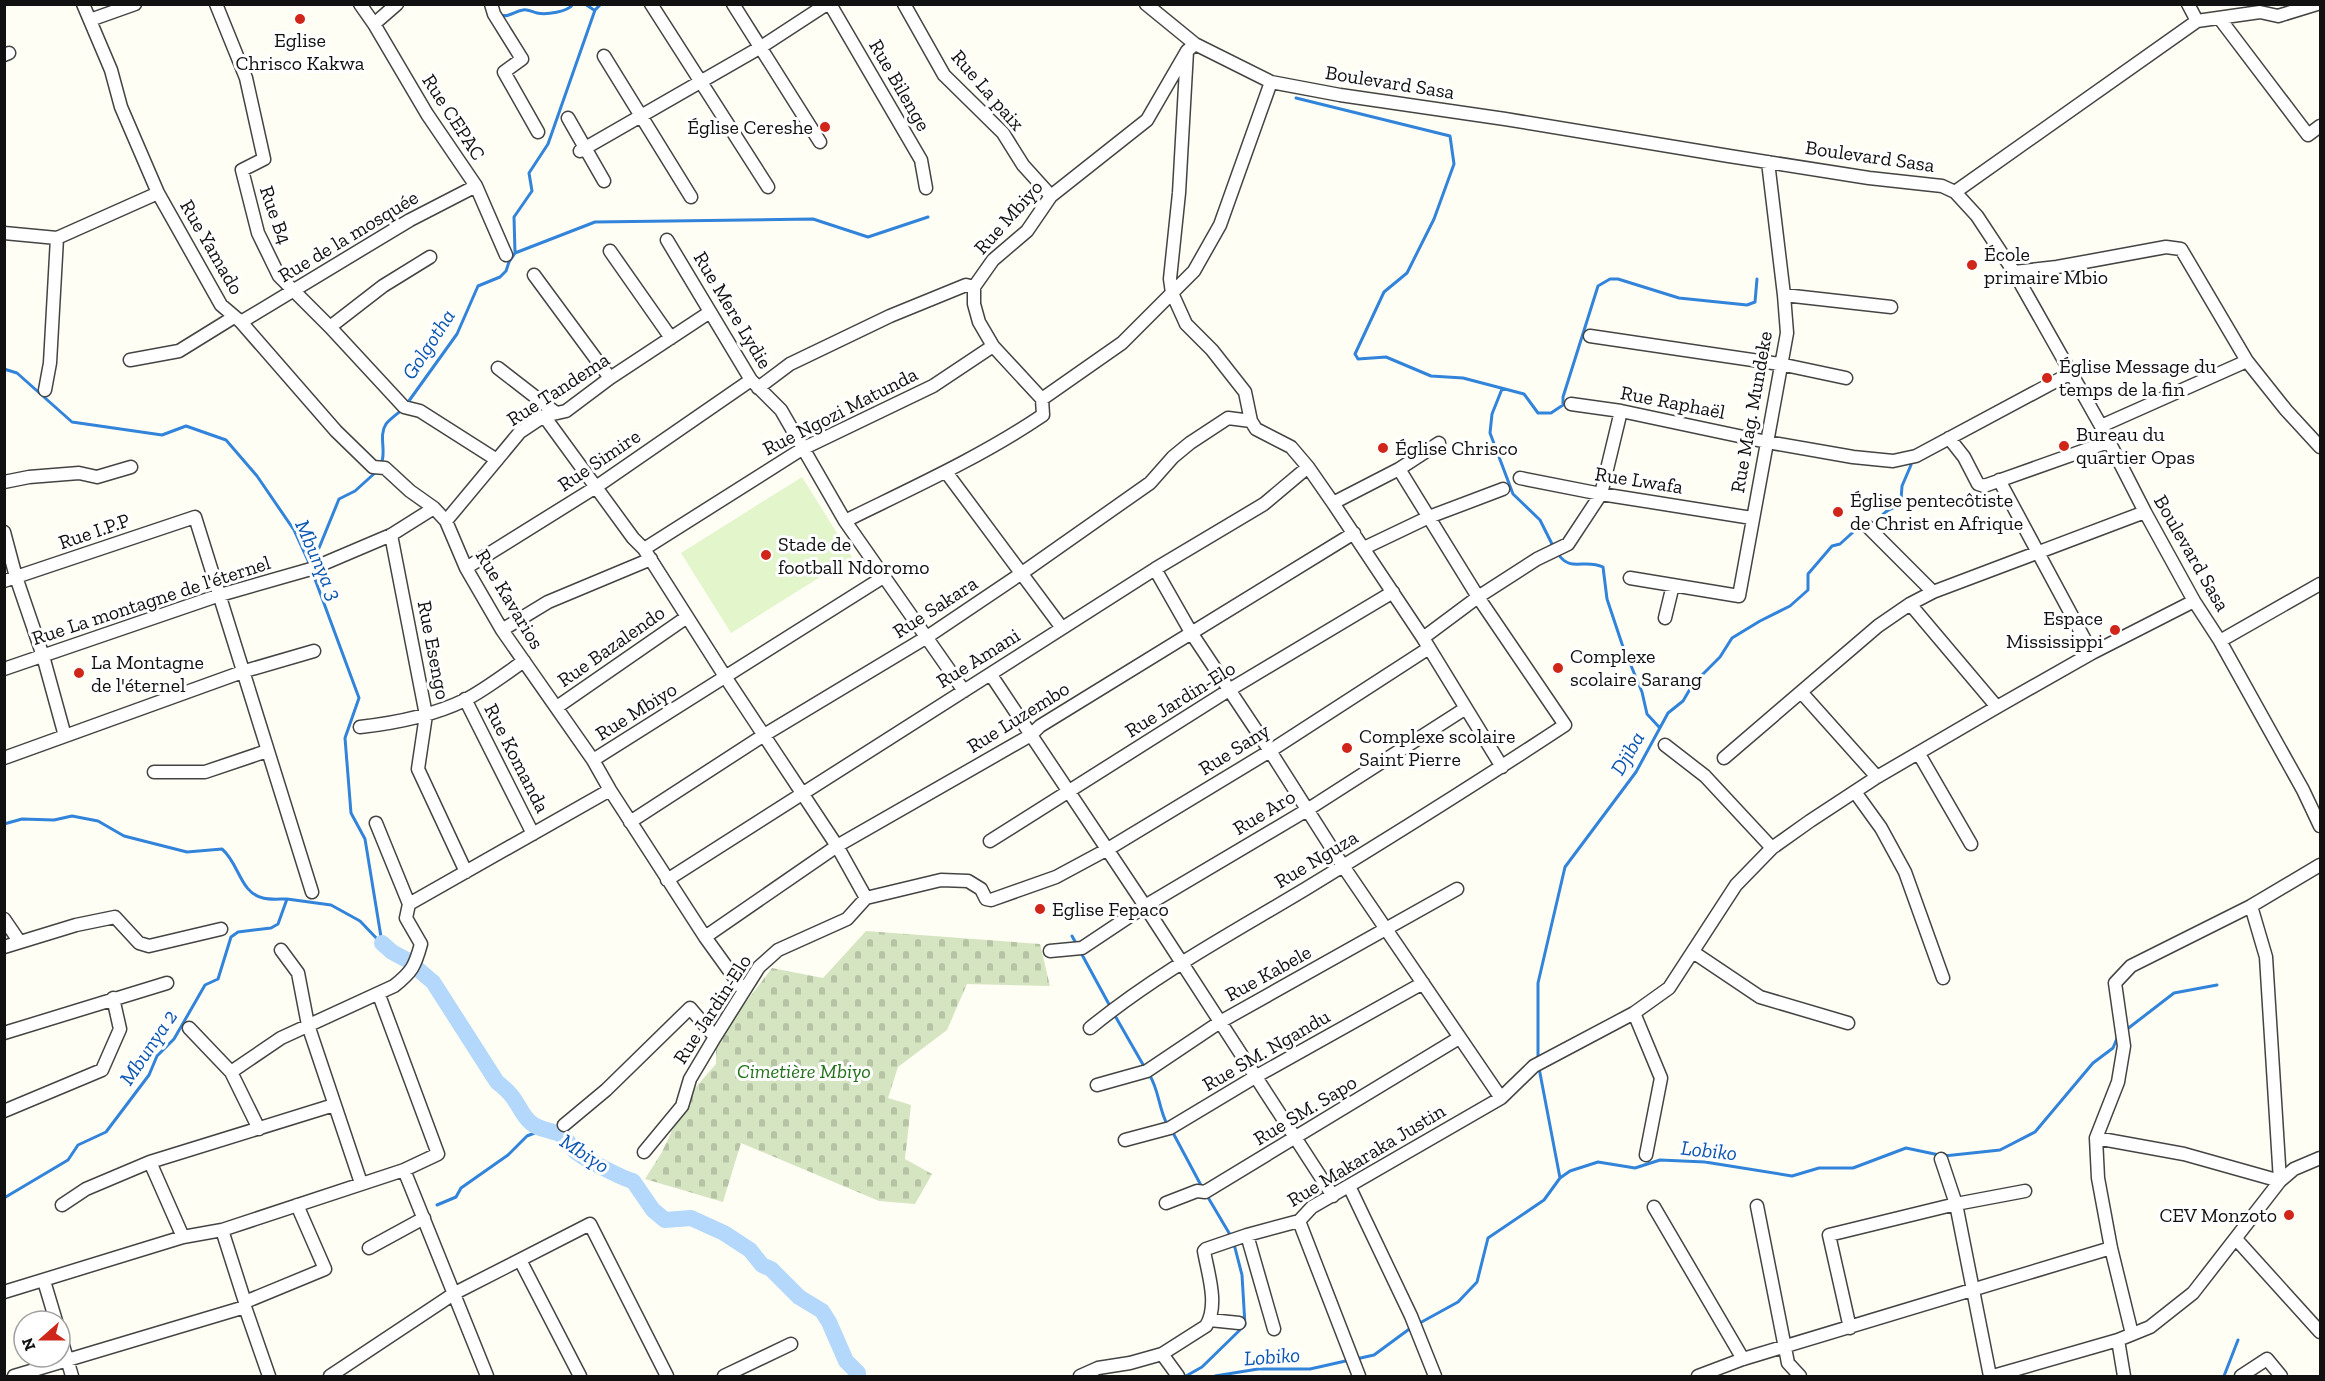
<svg xmlns="http://www.w3.org/2000/svg" width="2325" height="1381" font-family="'Zilla Slab',serif">
  <defs>
    <pattern id="cemetery-stones" width="16" height="16" patternUnits="userSpaceOnUse" patternTransform="scale(1.5)"><rect width="16" height="16" fill="#d5e5c1"/><path d="M2 7V4a2 2 0 0 1 4 0v3zM10 15v-3a2 2 0 0 1 4 0v3z" fill="#b6c3a5"/></pattern>
  </defs>
  <rect width="100%" height="100%" fill="#fffef4"/>
  <path fill="url(#cemetery-stones)" d="M866,931L1040,944L1050,986L967,984L947,1030L898,1067L888,1098L911,1105L905,1159L932,1174L915,1204L879,1201L741,1143L723,1202L645,1179L662,1152L688,1096L716,1064V1041L772,968L823,978Z"/>
  <path fill="#e2f5cb" d="M802,477L852,557L731,633L681,553Z"/>
  <g fill="none" stroke-linecap="round" stroke-linejoin="round">
    <path stroke="#3284db" stroke-width="3" d="M585,4L594,10
      M500,15C509,18 514,11 523,10C528,9 532,12 537,13C546,15 568,12 573,4
      M1296,98L1450,136L1454,164L1434,219L1407,273L1384,292L1355,354L1358,359L1386,357L1431,376L1463,378L1524,394L1538,413H1551L1563,405V397L1598,286L1610,279H1618L1679,298L1747,305L1755,302L1757,279
      M515,253L595,222L813,219L868,237L928,217
      M4,369L17,373L72,422L162,435L186,426L226,440L257,476L294,530L310,565
      M1502,389L1492,414L1490,433L1513,494L1540,520L1554,548
      M406,405L457,334L478,286L500,277L506,271L509,262L515,253L514,217L532,191L529,173L548,144L595,10L601,4
      M381,464C387,452 378,436 386,424C390,419 397,414 402,410
      M1558,554C1571,573 1584,558 1603,567L1607,599L1622,644L1642,692L1647,714L1659,727
      M306,556L319,548L339,499L355,491L376,472
      M312,571L359,698L345,738L351,813L365,839L382,943
      M4,824L22,819L54,820L72,816L98,821L124,836L187,852L222,849C239,863 240,893 263,898C270,900 279,899 287,899
      M1072,936L1077,945
      M1080,951L1111,1008
      M1114,1014L1145,1068
      M2126,1030L2174,993L2217,985
      M1538,1061V983L1565,867L1636,772L1668,713L1683,701L1693,684L1720,657L1732,638L1760,621L1790,606L1808,590V574L1832,546L1840,544L1862,524L1873,523L1887,511L1895,507L1901,500L1902,486L1911,465
      M1539,1068L1560,1178
      M1149,1074C1160,1092 1158,1108 1168,1126
      M1172,1131L1203,1189
      M1206,1194L1232,1238
      M4,1198L68,1160L78,1145L106,1132L149,1075L157,1056L174,1039L205,985L218,979L231,937L238,932L271,928L278,924L287,899L331,905L360,921L381,943
      M437,1205L456,1197L461,1188L508,1155L527,1136L542,1130
      M1418,1324L1458,1302L1477,1282L1488,1238L1544,1200L1560,1178L1570,1171L1598,1162L1635,1168L1660,1160L1705,1162L1792,1176L1819,1168H1853L1906,1148L1944,1156L2000,1150L2035,1132L2093,1063L2113,1048L2118,1036
      M1356,1359L1374,1355L1412,1327
      M1186,1376L1202,1367L1245,1325L1242,1275L1234,1244
      M1215,1376L1258,1369H1310L1350,1360
      M2224,1376L2238,1340"/>
    <path stroke="#b3d8fc" stroke-width="16" d="M382,943L392,952L407,960L433,982L497,1082C502,1086 507,1090 511,1095C518,1103 522,1115 530,1122C540,1132 555,1129 564,1137C568,1141 571,1147 575,1151C582,1158 624,1179 633,1181L653,1210L665,1220L691,1218L724,1233L750,1250L762,1265L771,1269L799,1297L822,1311L829,1322L846,1361L858,1373V1376"/>
    <defs>
      <path id="minor" d="M83,4L111,70L121,107L158,193L221,305L241,322L336,431L373,467L385,468L410,491L434,508L446,521L466,568L502,630L593,760
        M216,4L246,78L264,159L242,170L258,233L279,276L330,327L404,407L420,411L497,460
        M360,4L374,24L427,114L476,186L506,255
        M491,4L494,14L522,59L504,72L538,132
        M651,4L768,187
        M733,4L820,142
        M830,4L921,160L926,188
        M904,4L944,75L1003,133L1023,165L1051,196
        M1146,4L1195,44L1271,82L1340,95L1505,119L1729,156L1869,178L1942,186L1955,192L1977,216L2014,272L2101,426L2145,512L2194,601L2220,641L2303,790L2320,826
        M2188,4L2197,21
        M2220,19L2308,135L2320,126
        M90,20L135,4
        M374,24L397,4
        M1195,44L1187,51L1179,193L1170,279L1172,293L1186,324L1212,350L1245,392L1251,421L1256,429L1291,447L1308,467L1333,503L1423,638L1502,767
        M4,55L9,53
        M604,56L691,197
        M568,118L604,181
        M580,151L761,47L827,4
        M1955,192L2197,21L2260,12L2278,16L2317,4
        M4,233L57,238L158,193
        M667,240L751,380L781,410L845,521L964,691
        M610,251L671,338
        M2014,272L2057,267L2166,247L2181,249L2247,361L2286,410L2320,447
        M534,275L610,378
        M1784,295L1891,307
        M241,322L410,220L476,186
        M330,327L383,286L430,257
        M1590,336L1780,364L1846,378
        M130,360L179,351L234,317
        M498,368L556,413
        M758,388L790,364L890,316L966,285L974,287
        M45,390L50,363L57,238
        M1042,399L993,346L979,322L974,304V287L993,260L1027,231L1051,196L1147,120L1187,51
        M1571,404L1621,411L1767,442L1853,457L1893,461L1916,456L2071,373
        M544,416L633,538L644,549L726,678L837,846L866,898
        M2101,426L2247,361
        M1949,438L1964,457L1978,484L1984,486L2108,442
        M946,472L1062,628
        M1520,478L1601,494L1752,518
        M1999,480L2092,653
        M4,482L29,477L79,473L97,477L131,467
        M1333,503L1399,469L1439,443
        M446,521L520,432L544,416L566,411L610,378L710,312
        M845,521C912,488 981,457 1043,415L1042,399L1122,343L1194,271L1220,225L1271,82
        M1868,527L1933,592
        M4,532L16,577L43,656L65,736
        M391,535L426,715L418,769L466,872
        M1364,548L1429,517L1503,489
        M644,549L802,449L933,386L993,346
        M466,568L596,487L751,380
        M1155,569L1192,634L1270,751L1343,866L1501,1098
        M1630,578L1739,596L1787,333L1784,295L1768,162
        M4,581L195,517C235,642 272,767 312,892
        M1910,604L1997,707
        M1665,618L1673,585
        M502,630L548,602L651,559
        M1423,638L1478,597L1537,559L1568,544L1601,494L1621,411
        M2220,641L2320,584
        M4,669L220,595L311,569L391,535L434,508
        M991,675L1145,906L1333,1196
        M1801,692L1877,777
        M465,699L533,834
        M557,707L687,617
        M360,727C396,723 432,716 465,700C486,689 505,674 524,661
        M1665,745L1705,776L1772,848
        M1919,754L1971,844
        M4,758L245,671L314,651
        M1724,758L1878,626L1910,604L1933,592L2145,512
        M154,772H205L267,751
        M610,790L705,937L744,991
        M1855,792L1881,828L1905,872L1943,978
        M630,822L764,735L927,637L1022,573L1150,483L1173,457L1190,443L1228,418L1251,421
        M376,823L409,904
        M990,841L1229,690L1393,592
        M667,880L1155,569L1264,504L1308,467
        M4,919L19,941
        M705,937L837,846L1031,735L1040,726L1354,533
        M4,947L76,925L115,917L139,943L149,946L221,929
        M281,950L298,973L308,1025L361,1183
        M1050,951L1082,948L1145,906L1307,810L1466,708
        M1693,952L1760,997L1848,1023
        M1634,1013L1661,1078L1646,1155
        M189,1028L231,1072L259,1129
        M1090,1028C1157,973 1234,932 1307,888C1394,835 1480,781 1565,725L1478,597L1399,469
        M4,1033L167,983
        M231,1072L281,1038L394,986C412,972 415,966 421,944L406,918L409,904L610,790L593,760L885,576
        M1097,1085L1147,1071L1220,1022L1457,889
        M4,1111L102,1070L120,1029L113,998
        M564,1125L606,1090L690,1008L715,1037
        M2096,1138L2184,1154L2280,1181L2266,957L2251,906
        M1125,1140L1170,1128L1255,1077L1423,983
        M644,1152L682,1106L690,1079L715,1037L759,967L778,950L847,919L866,898L941,880L968,881L981,889L986,899L991,900L1056,877L1108,849L1270,751L1429,648
        M1941,1159L1956,1204L1990,1376
        M150,1162L183,1237
        M404,1170L487,1376
        M1349,1186L1411,1316L1435,1376
        M1166,1203L1197,1191L1205,1192L1459,1038
        M62,1205L86,1189L150,1162L334,1105
        M1757,1206L1788,1363L1800,1376
        M1654,1207L1743,1359
        M1299,1221L1359,1376
        M222,1230L245,1302V1307L269,1376
        M1247,1235L1274,1329
        M2236,1239L2320,1332
        M369,1248L424,1218
        M520,1260L580,1376
        M44,1281L56,1321
        M4,1292L183,1237L222,1230L404,1170L438,1154L379,995
        M245,1302L325,1269L297,1205
        M1210,1320L1239,1323
        M1850,1328L1829,1235L1956,1204L2025,1191
        M2132,1334L2111,1248L2098,1178L2096,1138L2118,1082L2124,1046L2115,983L2131,966L2251,906L2320,865
        M60,1335L72,1376
        M2118,1340L2124,1376
        M1162,1354L1178,1376
        M14,1376L245,1307
        M330,1376L455,1293L590,1224L667,1376
        M724,1376L791,1344
        M1080,1376L1098,1368L1130,1363L1162,1354L1206,1326C1219,1305 1208,1274 1204,1251L1206,1249L1247,1235L1299,1221L1312,1207L1501,1098L1534,1066L1634,1013L1669,988L1736,885L1772,848L1810,821L1877,777L1997,707L2092,653L2194,601
        M1698,1376L1743,1359L2111,1248
        M1993,1376L2118,1340L2150,1327L2193,1293L2280,1181L2294,1169L2320,1158
        M2241,1376L2267,1359L2281,1376"/>
    </defs>
    <use href="#minor" stroke="#444" stroke-width="15"/>
    <use href="#minor" stroke="#fff" stroke-width="12"/>
  </g>
  <g fill="#d02519" stroke="#fff" stroke-width="2">
    <circle cx="300" cy="19" r="6"/>
    <circle cx="825" cy="127" r="6"/>
    <circle cx="1972" cy="265" r="6"/>
    <circle cx="2047" cy="378" r="6"/>
    <circle cx="2064" cy="446" r="6"/>
    <circle cx="1383" cy="448" r="6"/>
    <circle cx="1838" cy="512" r="6"/>
    <circle cx="766" cy="555" r="6"/>
    <circle cx="2115" cy="630" r="6"/>
    <circle cx="1558" cy="668" r="6"/>
    <circle cx="79" cy="673" r="6"/>
    <circle cx="1347" cy="748" r="6"/>
    <circle cx="1040" cy="909" r="6"/>
    <circle cx="2289" cy="1215" r="6"/>
  </g>
  <g text-anchor="middle" dominant-baseline="central" stroke-width="6" stroke-linejoin="round" paint-order="stroke">
    <g font-size="20" fill="#111" stroke="#fff" text-anchor="start">
      <text x="300" y="40" text-anchor="middle">Eglise<tspan x="300" dy="23">Chrisco Kakwa</tspan></text>
      <text x="813" y="127" text-anchor="end">Église Cereshe</text>
      <text x="1984" y="254">École<tspan x="1984" dy="23">primaire Mbio</tspan></text>
      <text x="2059" y="366">Église Message du<tspan x="2059" dy="23">temps de la fin</tspan></text>
      <text x="2076" y="434">Bureau du<tspan x="2076" dy="23">quartier Opas</tspan></text>
      <text x="1395" y="448">Église Chrisco</text>
      <text x="1850" y="500">Église pentecôtiste<tspan x="1850" dy="23">de Christ en Afrique</tspan></text>
      <text x="778" y="544">Stade de<tspan x="778" dy="23">football Ndoromo</tspan></text>
      <text x="2103" y="618" text-anchor="end">Espace<tspan x="2103" dy="23">Mississippi</tspan></text>
      <text x="1570" y="656">Complexe<tspan x="1570" dy="23">scolaire Sarang</tspan></text>
      <text x="91" y="662">La Montagne<tspan x="91" dy="23">de l'éternel</tspan></text>
      <text x="1359" y="736">Complexe scolaire<tspan x="1359" dy="23">Saint Pierre</tspan></text>
      <text x="1052" y="909">Eglise Fepaco</text>
      <text x="2277" y="1215" text-anchor="end">CEV Monzoto</text>
    </g>
    <g font-size="20" fill="#111" stroke="#fff">
      <text transform="translate(1390 82) rotate(9)">Boulevard Sasa</text>
      <text transform="translate(900 85) rotate(60)">Rue Bilenge</text>
      <text transform="translate(988 90) rotate(49)">Rue La paix</text>
      <text transform="translate(454 117) rotate(57)">Rue CEPAC</text>
      <text transform="translate(1870 156) rotate(8)">Boulevard Sasa</text>
      <text transform="translate(276 215) rotate(71)">Rue B4</text>
      <text transform="translate(1008 217) rotate(-48)">Rue Mbiyo</text>
      <text transform="translate(348 236) rotate(-31)">Rue de la mosquée</text>
      <text transform="translate(212 247) rotate(60)">Rue Yamado</text>
      <text transform="translate(733 310) rotate(59)">Rue Mere Lydie</text>
      <text transform="translate(558 389) rotate(-33)">Rue Tandema</text>
      <text transform="translate(1673 402) rotate(11)">Rue Raphaël</text>
      <text transform="translate(840 411) rotate(-27)">Rue Ngozi Matunda</text>
      <text transform="translate(1751 412) rotate(-80)">Rue Mag. Mundeke</text>
      <text transform="translate(599 460) rotate(-34)">Rue Simire</text>
      <text transform="translate(1639 480) rotate(9)">Rue Lwafa</text>
      <text transform="translate(94 531) rotate(-19)">Rue I.P.P</text>
      <text transform="translate(2192 553) rotate(60)">Boulevard Sasa</text>
      <text transform="translate(510 599) rotate(59)">Rue Kavarios</text>
      <text transform="translate(151 600) rotate(-18)">Rue La montagne de l'éternel</text>
      <text transform="translate(935 607) rotate(-33)">Rue Sakara</text>
      <text transform="translate(611 646) rotate(-35)">Rue Bazalendo</text>
      <text transform="translate(434 650) rotate(79)">Rue Esengo</text>
      <text transform="translate(978 658) rotate(-32)">Rue Amani</text>
      <text transform="translate(1180 699) rotate(-32)">Rue Jardin-Elo</text>
      <text transform="translate(636 711) rotate(-32)">Rue Mbiyo</text>
      <text transform="translate(1018 717) rotate(-32)">Rue Luzembo</text>
      <text transform="translate(1234 749) rotate(-32)">Rue Sany</text>
      <text transform="translate(517 758) rotate(63)">Rue Komanda</text>
      <text transform="translate(1264 812) rotate(-31)">Rue Aro</text>
      <text transform="translate(1316 859) rotate(-31)">Rue Nguza</text>
      <text transform="translate(1268 973) rotate(-29)">Rue Kabele</text>
      <text transform="translate(712 1009) rotate(-57)">Rue Jardin-Elo</text>
      <text transform="translate(1266 1050) rotate(-30)">Rue SM. Ngandu</text>
      <text transform="translate(1305 1110) rotate(-31)">Rue SM. Sapo</text>
      <text transform="translate(1366 1155) rotate(-31)">Rue Makaraka Justin</text>
    </g>
    <g font-size="20" font-style="italic" fill="#217118" stroke="#fff">
      <text x="804" y="1071">Cimetière Mbiyo</text>
    </g>
    <g font-size="21" font-style="italic" fill="#0b55b1" stroke="#fff">
      <text transform="translate(428 344) rotate(-57)">Golgotha</text>
      <text transform="translate(319 560) rotate(66)">Mbunya 3</text>
      <text transform="translate(1627 753) rotate(-60)">Djiba</text>
      <text transform="translate(148 1047) rotate(-56)">Mbunya 2</text>
      <text transform="translate(1709 1150) rotate(6)">Lobiko</text>
      <text transform="translate(585 1153) rotate(33)">Mbiyo</text>
      <text transform="translate(1272 1356) rotate(-4)">Lobiko</text>
    </g>
  </g>
  <rect width="2325" height="1381" fill="none" stroke="#111111" stroke-width="12"/>
  <g transform="translate(42 1339) rotate(249)"><circle r="28" fill="#ffffff" stroke="#a0a0a0" stroke-width="1.5"/>
  <path d="M0-4.5L10 22L0 15L-10 22Z" fill="#d02519"/>
  <text y="-9" font-size="16" font-weight="bold" text-anchor="middle" fill="#111111">N</text>
  </g>
</svg>
